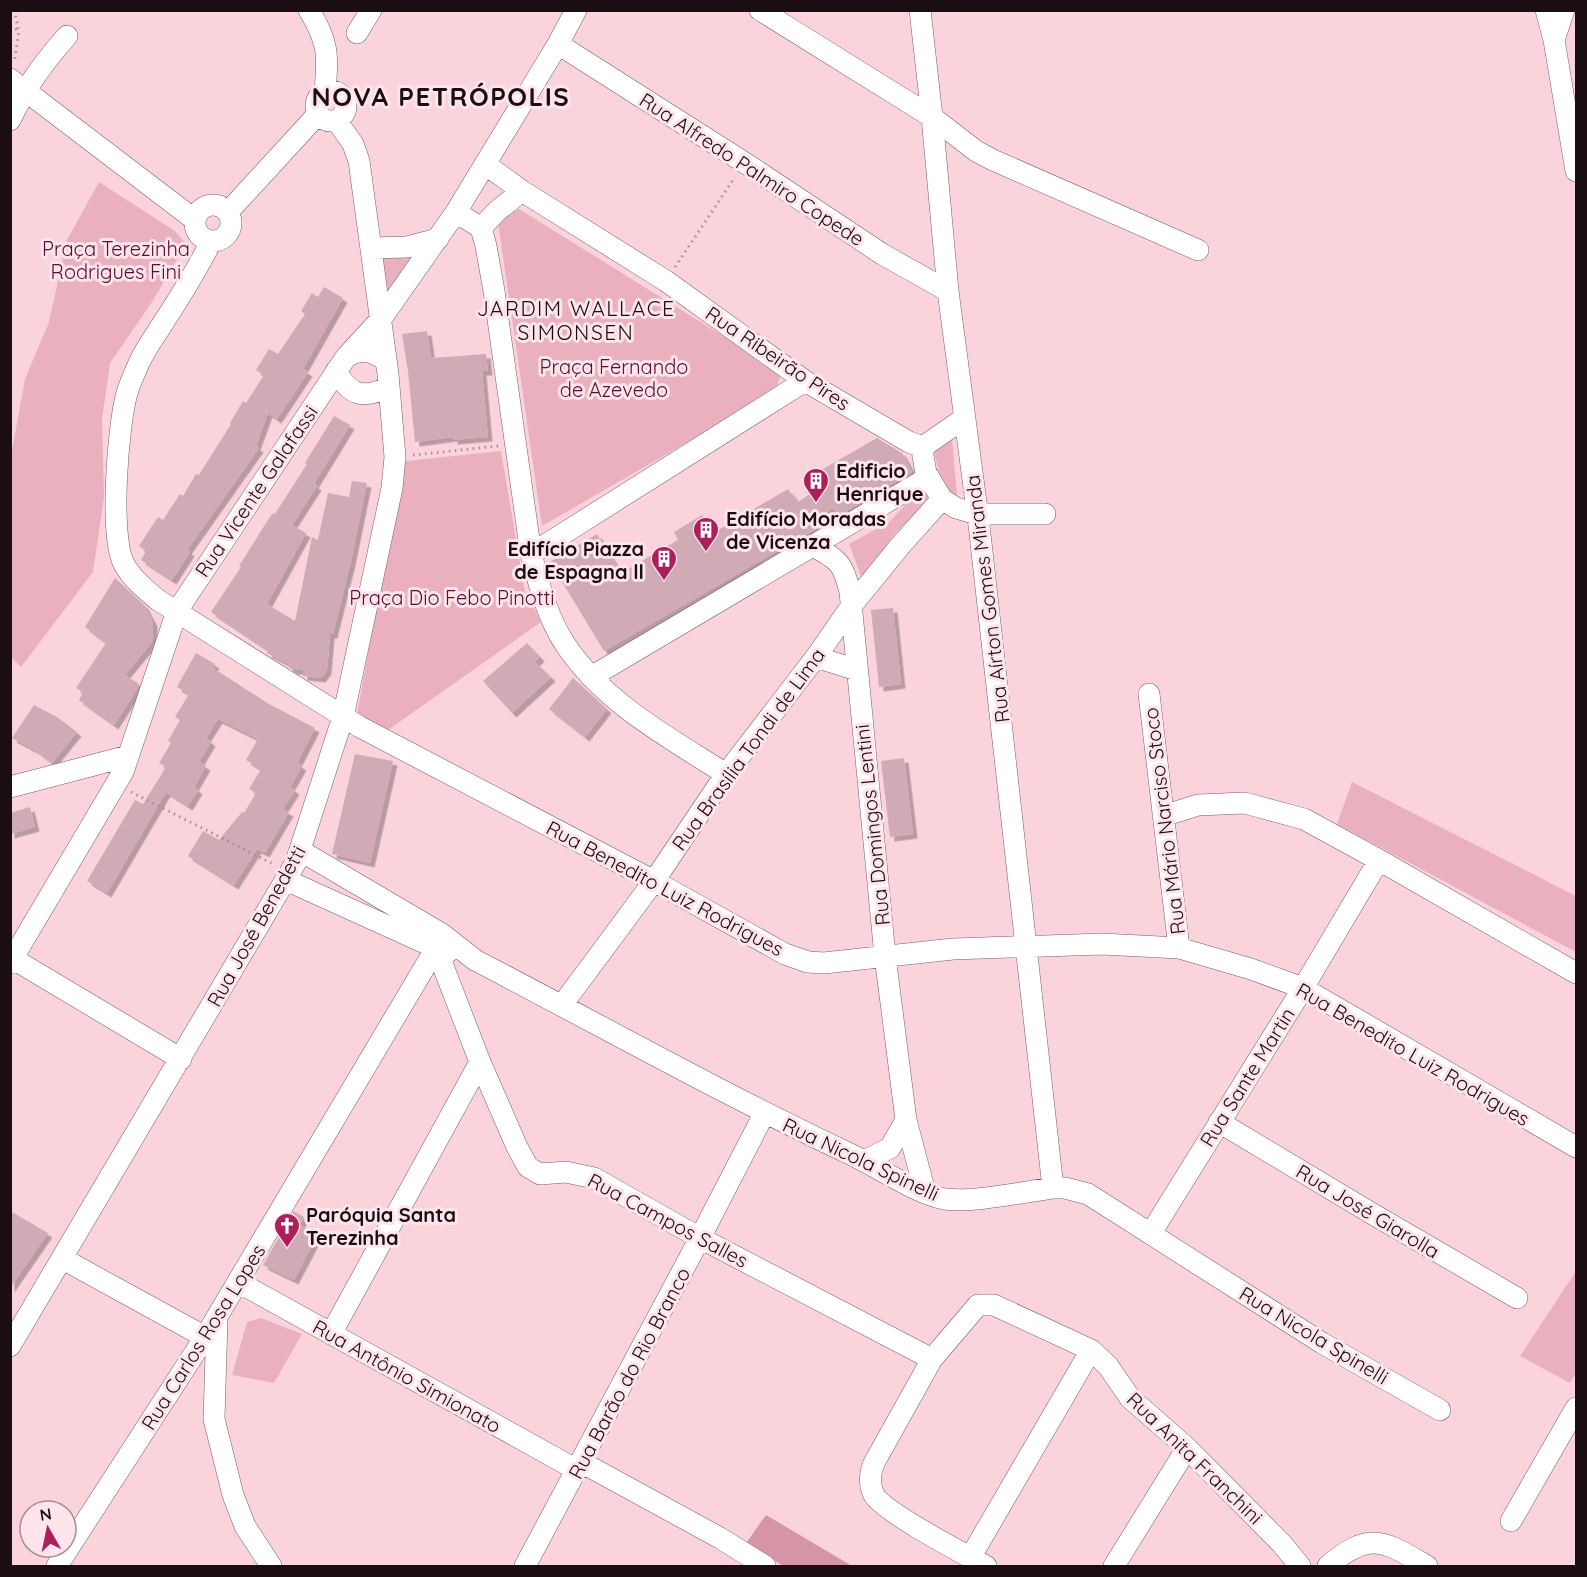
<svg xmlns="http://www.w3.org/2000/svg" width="1587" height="1577" font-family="Quicksand,sans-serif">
  <defs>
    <filter id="shadow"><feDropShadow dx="4.5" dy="4.5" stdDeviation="0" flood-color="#0004"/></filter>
  </defs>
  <rect width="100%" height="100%" fill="#fbd3dd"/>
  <path fill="#ebb0bf" d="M99,182L175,231L186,244L152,302L110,363L102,420L104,497L93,572L21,667L11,657V456L25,379L49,322L67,240Z
    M519,209L781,372L776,391L542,526L498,222Z
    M426,251L388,306L379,258Z
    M952,438L957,496L945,495L933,448Z
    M501,451L525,592L541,622L388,730L357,714L397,494V462Z
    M922,487L934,502C921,512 904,523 893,536C882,551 881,568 861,576L849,544L889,522Z
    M1352,782L1576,896V952L1337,824Z
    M1576,1271V1372L1570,1383L1520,1356Z
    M261,1318L302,1334L274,1383L232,1375L247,1322Z"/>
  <path fill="#d695a7" d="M766,1515L852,1566H783L747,1542Z"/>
  <path fill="#d0aab4" filter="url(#shadow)" d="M324,287L343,298L303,369L308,372L277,419L268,413L256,446L259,448L187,550L190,552L172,580L141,560L146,551L139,546L158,517L163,520L180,494L183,496L196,474L199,475L231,424L230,423L243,401L246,403L264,375L256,370L269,349L278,354L305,314L301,311L312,293L318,297Z
    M427,331L431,358L486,354L488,371H482L488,437L453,440V437L415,442L408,371L402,334Z
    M334,416L350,425L314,484L317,486L292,525L306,533L267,604L295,621L312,537L318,540L328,493L349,497L352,481L367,483L351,561L333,634H330L327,670L321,678L303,676V670H293L288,666V664L267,653L268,650L211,612L241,567L239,566L266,523L273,513L275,514L307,464L305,463Z
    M877,438L902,453L912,472L838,516L833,508L812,522L817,528L604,651L550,562L597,534L621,573L678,540L674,532L702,515L713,533L788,489L798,502L819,488L811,476Z
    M115,578L144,605L153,622L152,642L125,675L139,684L137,689L114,725L79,700L83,692L76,688L106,643L85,627Z
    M893,608L901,684L879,687L871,610Z
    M527,643L540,657L535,662L551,677L512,713L483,681Z
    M196,653L215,664L213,668L269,704L315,728L297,763L302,766L290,787L295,790L283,809L289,812L265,853L257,849L234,885L188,856L203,831L219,840L242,812L244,813L256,793L249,789L261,769L246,760L258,739L218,719L206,738L211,742L199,762L206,766L194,787L198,790L188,806L166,792L107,893L87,881L135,800L143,804L166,767L159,763L171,743L168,741L180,720L175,717L189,694L177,687Z
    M573,678L607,709L585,737L549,709Z
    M34,705L57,717L77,732L52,763L35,750L12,738Z
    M355,754L393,761L370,863L332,854Z
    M904,758L913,834L890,837L881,761Z
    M30,807L35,827L10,834V813Z
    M10,1211L48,1233L10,1288Z
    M294,1211L304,1217L300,1225L317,1236L294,1280L263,1265Z"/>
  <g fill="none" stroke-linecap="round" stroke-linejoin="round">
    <defs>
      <path id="minor" d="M309,10C329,43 328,55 325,92
        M760,10L932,117L976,151L993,160L1198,250
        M920,10L932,117L948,291L979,525L1053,1188
        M1546,10L1554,40L1576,171
        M357,33L371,10
        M1554,40L1564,10
        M558,44L745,163L882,254L948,291
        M10,79L195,220
        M316 106a15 15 0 1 1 30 0a15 15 0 1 1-30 0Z
        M10,120C26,87 43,63 67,36
        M485,164L522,191L666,281L805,381L909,442L923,447
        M195 223a18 18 0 1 1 36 0a18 18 0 1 1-36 0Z
        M228,212L318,114
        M456,212L481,228L486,246L494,291L531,554C539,584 547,617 565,644C604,703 668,737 726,774
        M481,228L497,211L522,191
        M211,242C197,269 182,294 165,320C156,335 146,347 139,363C135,372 130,383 127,393C118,424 109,536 124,564C132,579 146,590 158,600L360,727L654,881L785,954L808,962L824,963L953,949L1102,944L1179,948L1251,969L1303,988L1576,1147
        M372,248L407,247L438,239
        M347,356L381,319L456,212L558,44L576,10
        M336,371C350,396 363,399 389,387
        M963,419L927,444L922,450L926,473L942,499L956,508L977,514H1045
        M813,546C839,560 843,563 850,592L885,956L906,1120L925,1192
        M531,554L805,381
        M816,657L857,670
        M591,677L929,477
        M1149,694L1179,948
        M10,787L128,756
        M1163,816L1198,805L1245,803L1304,819L1379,860L1576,973
        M301,851L442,934L475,960C600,1025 723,1094 850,1154C876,1166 918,1195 945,1199C973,1203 1023,1192 1053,1188H1065L1088,1194L1322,1343L1440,1410
        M286,880L436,948L448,952
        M439,941L436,948L480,1062L517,1147L528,1167L540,1174L566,1172L594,1178L700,1238L932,1359
        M10,957L181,1059
        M10,963L123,772L177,611L346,357C362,348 372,350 386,361
        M562,1005L654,881L726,774L816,657L852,605L900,546L942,499
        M1219,1122L1371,1213L1517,1298
        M864,1161L890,1148L906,1120
        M1151,1233L1303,988L1379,860
        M63,1259L205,1337
        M238,1282L577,1470
        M217,1321L214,1419L233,1495L245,1526L271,1566
        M331,1334L480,1062
        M10,1346L296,862L343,717L392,488L395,457L388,374L359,161L353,144L336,120
        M581,1462L720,1538L765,1566
        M1511,1521L1576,1408
        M970,1558L1091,1350
        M57,1566L205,1337L436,948
        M525,1566L700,1238L764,1114
        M986,1566C964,1554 884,1512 874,1495C869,1485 870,1473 874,1463L932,1359L978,1305H994L1091,1350L1108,1366L1130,1398L1187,1448L1282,1544L1300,1566
        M1114,1566L1187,1448
        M1328,1566C1370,1530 1384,1541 1427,1566"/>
    </defs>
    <use href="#minor" stroke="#7d5c64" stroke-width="22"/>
    <path stroke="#ad8e96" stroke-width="3" stroke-dasharray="1.5 4.5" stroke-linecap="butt" d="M14,10L19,31L14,63
      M10,26L18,30
      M675,267L735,177
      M413,455L499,446
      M131,792L275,865"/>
    <use href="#minor" stroke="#fff" stroke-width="21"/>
  </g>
  <defs>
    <symbol id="building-pin" viewBox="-11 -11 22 30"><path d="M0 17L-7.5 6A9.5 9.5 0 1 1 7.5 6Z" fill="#ad1f5b" stroke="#fde5eb"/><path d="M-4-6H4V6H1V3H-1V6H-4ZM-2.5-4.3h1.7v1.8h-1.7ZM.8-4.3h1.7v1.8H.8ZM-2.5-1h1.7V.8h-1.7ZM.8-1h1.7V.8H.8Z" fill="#fff"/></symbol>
    <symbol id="church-pin" viewBox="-11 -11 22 30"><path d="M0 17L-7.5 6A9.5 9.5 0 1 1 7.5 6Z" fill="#ad1f5b" stroke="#fde5eb"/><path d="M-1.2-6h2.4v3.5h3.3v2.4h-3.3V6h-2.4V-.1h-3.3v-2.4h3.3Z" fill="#fff"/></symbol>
  </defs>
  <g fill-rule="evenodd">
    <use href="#building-pin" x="801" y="466" width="30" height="40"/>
    <use href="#building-pin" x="691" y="515" width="30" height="40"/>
    <use href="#building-pin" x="649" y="544" width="30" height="40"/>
    <use href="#church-pin" x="272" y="1211" width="30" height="40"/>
  </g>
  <g text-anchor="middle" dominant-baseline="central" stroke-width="6" stroke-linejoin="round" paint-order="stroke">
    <g font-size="20" fill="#1b0e12" stroke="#fde5eb">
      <text transform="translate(752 169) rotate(33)">Rua Alfredo Palmiro Copede</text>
      <text transform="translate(778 358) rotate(34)">Rua Ribeirão Pires</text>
      <text transform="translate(256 491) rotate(-56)">Rua Vicente Galafassi</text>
      <text transform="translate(987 599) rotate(-97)">Rua Aírton Gomes Miranda</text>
      <text transform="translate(748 749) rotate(-54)">Rua Brasília Tondi de Lima</text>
      <text transform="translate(1164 821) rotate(-97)">Rua Mário Narciso Stoco</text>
      <text transform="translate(872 825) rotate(-96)">Rua Domingos Lentini</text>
      <text transform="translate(665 888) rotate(28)">Rua Benedito Luiz Rodrigues</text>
      <text transform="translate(256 926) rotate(-61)">Rua José Benedetti</text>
      <text transform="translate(1413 1054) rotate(30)">Rua Benedito Luiz Rodrigues</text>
      <text transform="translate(1247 1077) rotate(-58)">Rua Sante Martin</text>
      <text transform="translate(861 1159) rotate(25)">Rua Nicola Spinelli</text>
      <text transform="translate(1368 1211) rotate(31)">Rua José Giarolla</text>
      <text transform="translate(668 1220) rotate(28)">Rua Campos Salles</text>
      <text transform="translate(1314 1335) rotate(31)">Rua Nicola Spinelli</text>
      <text transform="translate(203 1337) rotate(-58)">Rua Carlos Rosa Lopes</text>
      <text transform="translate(629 1373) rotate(-62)">Rua Barão do Rio Branco</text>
      <text transform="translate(407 1376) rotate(29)">Rua Antônio Simionato</text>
      <text transform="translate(1195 1458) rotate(44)">Rua Anita Franchini</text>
    </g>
    <g font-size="20" fill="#5b0e2d" stroke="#fde5eb">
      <text x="116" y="248">Praça Terezinha<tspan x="116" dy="23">Rodrigues Fini</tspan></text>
      <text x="614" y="366">Praça Fernando<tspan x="614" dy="23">de Azevedo</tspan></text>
      <text x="452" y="597">Praça Dio Febo Pinotti</text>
    </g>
    <g font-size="20" font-weight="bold" fill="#1b0e12" stroke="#fde5eb" text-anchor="start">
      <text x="836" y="470">Edificio<tspan x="836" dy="23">Henrique</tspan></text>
      <text x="726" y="518">Edifício Moradas<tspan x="726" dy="23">de Vicenza</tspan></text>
      <text x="644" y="548" text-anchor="end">Edifício Piazza<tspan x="644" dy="23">de Espagna ll</tspan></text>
      <text x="306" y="1214">Paróquia Santa<tspan x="306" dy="23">Terezinha</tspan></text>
    </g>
    <g font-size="21" letter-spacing="1.5" fill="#1b0e12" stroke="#fde5eb">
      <text x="576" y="308">JARDIM WALLACE<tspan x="576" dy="24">SIMONSEN</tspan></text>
    </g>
    <g font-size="26" font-weight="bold" letter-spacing="1.5" fill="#1b0e12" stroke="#fde5eb">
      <text x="441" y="96">NOVA PETRÓPOLIS</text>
    </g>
  </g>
  <rect width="1587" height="1577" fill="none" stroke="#1b0e12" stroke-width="24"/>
  <g transform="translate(48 1529) rotate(351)"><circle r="28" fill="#fde5eb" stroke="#a38f94" stroke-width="1.5"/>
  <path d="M0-4.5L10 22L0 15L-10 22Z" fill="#ad1f5b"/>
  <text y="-9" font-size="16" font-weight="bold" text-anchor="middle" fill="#1b0e12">N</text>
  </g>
</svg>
